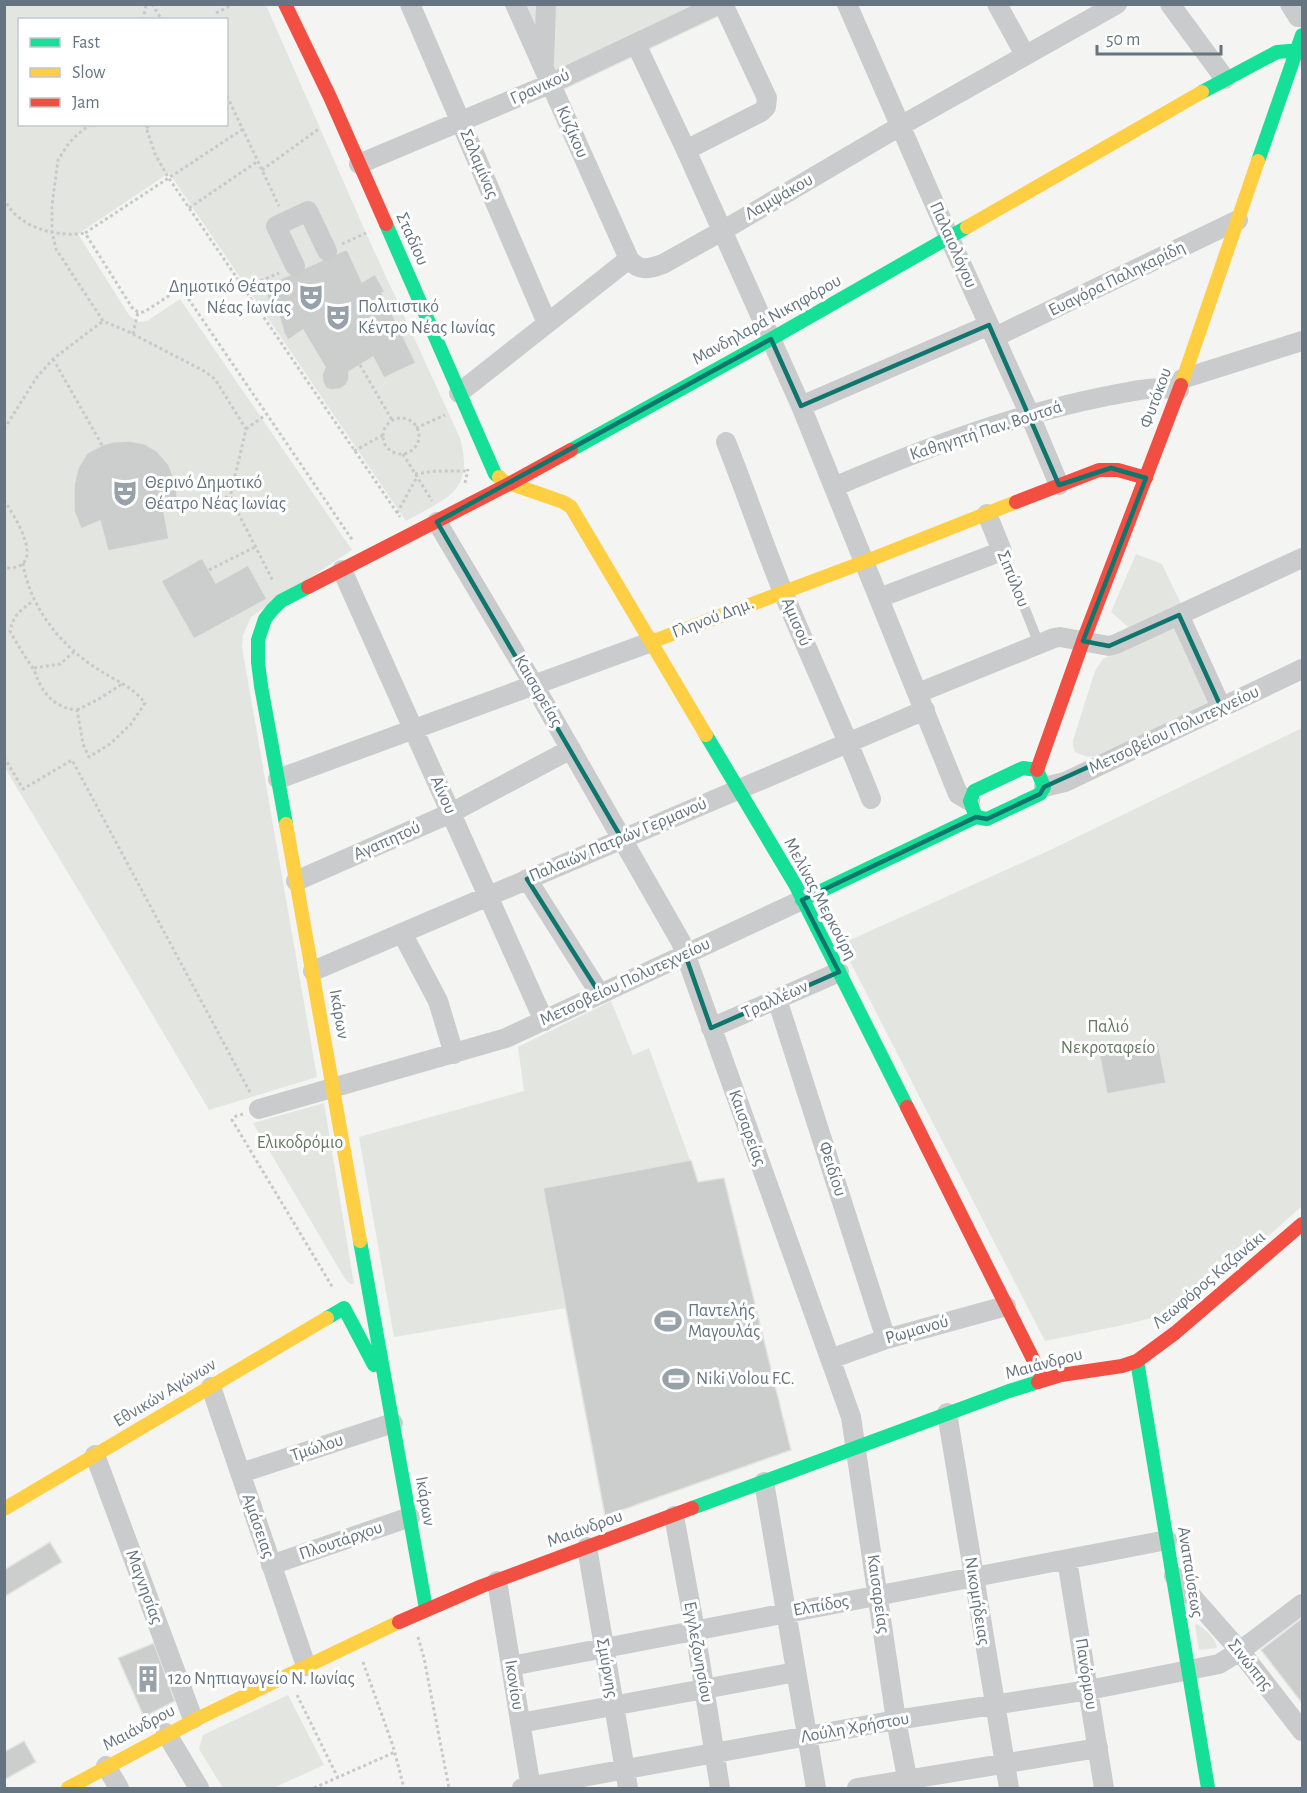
<svg xmlns="http://www.w3.org/2000/svg" width="1307" height="1793" font-family="'Alegreya Sans',sans-serif">
  <rect width="100%" height="100%" fill="#f4f4f2"/>
  <path fill="#e3e6e0" fill-rule="evenodd" d="M529,4H731L733,10L557,93L519,8Z
    M5,5H266L366,233L460,438C475,493 446,498 406,521L169,173L78,234L129,315L137,322L147,321L180,299L352,550L251,617L243,635L242,647L317,1077L209,1110L119,958L5,768ZM20,20H226V124H20Z
    M1136,554L1162,564L1184,610L1134,632L1111,612Z
    M1177,625L1211,701L1098,756C1089,758 1084,756 1075,752L1073,745V740L1095,671L1103,659Z
    M1302,728V1206L1187,1308L1179,1311L1128,1324L1045,1341L841,944L1048,851Z
    M611,1001L633,1055L649,1048L698,1182L724,1178L791,1450L605,1516L566,1308L394,1337L359,1137L524,1091L518,1047Z
    M324,1103L354,1284H350L345,1279L253,1123Z
    M1197,1624C1206,1630 1215,1637 1217,1648L1199,1650L1195,1625Z
    M288,1695L324,1765L273,1788H223L199,1749L203,1735Z"/>
  <path fill="#cccecd" stroke="#e3e3e2" stroke-width="1.5" d="M347,249L362,282L375,274L385,292L382,293L416,363L384,378L373,357L349,372V379L346,385L340,389L331,390L326,388L323,382L322,375L325,367L303,330L288,340L284,333L279,315L272,307L267,297L265,286Z
    M130,441L145,444L157,451L169,465L176,484L178,507H163L169,539L108,551L100,521L81,529L74,511V485L78,468L87,453L102,445L113,442Z
    M202,558L216,583L248,565L267,599L194,639L161,581Z
    M1158,1042L1166,1083L1107,1094L1099,1053Z
    M691,1160L698,1182L724,1178L791,1450L605,1516L543,1188Z
    M50,1542L62,1562L4,1597V1570Z
    M1302,1618V1703L1261,1650Z
    M154,1643L175,1701L144,1717L118,1658Z
    M24,1741L36,1762L4,1780V1752Z"/>
  <g fill="none" stroke-linecap="round" stroke-linejoin="round">
    <path stroke="#c8c9c8" stroke-width="3" stroke-dasharray="3 3" stroke-linecap="butt" d="M152,4L162,20
      M216,13L234,4
      M143,20L146,4
      M227,96L279,206
      M91,124L78,134L69,143L58,160L52,205V232L56,249L103,321L127,331L204,371L215,379L246,429L230,497L273,581
      M145,124L155,154L168,177L400,517
      M146,128L153,124
      M243,129L85,233L133,309L138,312H144L181,288L353,541
      M262,170L320,128
      M4,198C16,227 56,238 85,233
      M189,208L258,161
      M342,244L366,233
      M244,288L279,273
      M133,334L138,312
      M53,359L102,445
      M360,365L392,420
      M383 436a18 18 0 1 1 36 0a18 18 0 1 1-36 0Z
      M416,428L445,415
      M4,429L37,377L53,359L103,321
      M246,429L267,414
      M354,451L383,435
      M403,454L432,501
      M415,474L436,471H467
      M465,483L468,469
      M4,500C15,517 50,571 4,568
      M177,501L230,497
      M397,513L417,477
      M23,563C30,608 61,646 99,670C115,680 134,688 145,703L131,724L110,744L89,757L83,744L77,710C58,708 46,698 38,680C36,676 35,671 32,667C24,655 17,644 10,631C13,615 21,610 33,601
      M209,570L255,547
      M34,668L60,664L75,651
      M77,710L97,700L122,684
      M4,757L23,789L72,760L251,1094
      M243,1114L236,1116L232,1120L333,1288
      M418,1637L424,1658L449,1788
      M363,1662L393,1746L404,1788
      M297,1695L338,1778
      M314,1788L395,1752"/>
    <path stroke="#cacbcc" stroke-width="10" d="M1002,551L1039,644"/>
    <path stroke="#cacbcc" stroke-width="20" d="M410,4L547,323
      M515,4L629,259
      M847,4L949,237L1029,413L1059,485
      M997,4L1025,55
      M1170,4L1225,79
      M1290,4L1298,17H1302
      M636,44L686,150L801,406L958,794L970,801
      M544,63L546,4
      M686,150L761,112L766,107L767,98L723,4
      M359,164L552,83L719,4
      M295,266L276,226L308,211L327,251
      M995,337L1238,220
      M1182,379L1302,341
      M459,393L629,259C639,272 649,269 663,264L722,231L902,125L1117,4
      M801,406L989,325
      M726,442C746,492 763,543 783,592C812,662 844,729 871,799
      M834,487C922,449 1012,415 1107,396C1131,392 1154,385 1179,390
      M437,522L534,685L681,942L851,1417L896,1720L909,1788
      M342,570L544,1021
      M879,598L1002,551L987,514
      M1179,615L1221,707
      M918,693L1054,638L1060,637L1109,646L1116,644L1302,558
      M278,779L651,642
      M1044,787L1065,782L1302,669
      M527,879L600,994
      M296,881L451,813L571,749
      M402,933L438,1001L454,1054
      M313,971L925,710
      M777,999L886,1339
      M711,1028L839,972
      M259,1109L506,1038L802,900
      M830,1359L886,1339L1006,1306
      M211,1387L306,1666
      M947,1413L1009,1788
      M95,1455L193,1719
      M241,1473L393,1423
      M764,1482L816,1788
      M674,1516L695,1630L720,1788
      M587,1547L628,1788
      M1067,1560L1104,1788
      M271,1565L410,1517
      M1174,1576L1240,1651L1302,1731
      M497,1581L531,1788
      M511,1666L1167,1540
      M520,1723L796,1672
      M166,1733L199,1788
      M106,1766L119,1788
      M522,1788L896,1720L1089,1690L1219,1664L1240,1651L1302,1604
      M857,1788L1098,1748"/>
    <path stroke="#16e098" stroke-width="14" d="M1202,92L1277,52L1302,50
      M1258,161L1302,35
      M386,224L495,474L499,477
      M571,450L771,339L967,227
      M706,735L796,886L907,1107
      M1023,768L1037,770L1044,787L1040,794L987,819L976,817L970,801L974,791Z
      M286,824L261,686L258,662V640L265,619L272,610L281,601L308,587
      M802,900L976,817
      M360,1241L426,1609
      M327,1318L344,1308L374,1365
      M1137,1361L1208,1788
      M692,1508L1009,1391L1038,1382"/>
    <path stroke="#ffcf43" stroke-width="14" d="M967,227L1202,92
      M1181,385L1258,161
      M499,477L503,481L563,502L571,507L706,735
      M651,642L864,562L1016,502
      M286,824L360,1241
      M4,1509L327,1318
      M68,1788L201,1717L399,1622"/>
    <path stroke="#f24e42" stroke-width="14" d="M285,4L330,97L386,224
      M1016,502L1099,470H1118L1146,478
      M308,587L509,484L571,450
      M1037,770L1083,641L1181,385
      M907,1107L1043,1379
      M1038,1382L1061,1375L1122,1366L1137,1361L1175,1333L1302,1224
      M399,1622L482,1586L692,1508"/>
  </g>
  <path fill="none" stroke="#0f766e" stroke-width="4.5" stroke-linejoin="round" d="M989,325L1059,485L1111,468L1146,478L1083,641L1109,646L1179,615L1221,707L1044,787L1040,794L987,819L976,817L802,900L839,972L711,1028L685,954L600,994L527,879L622,839L437,522L771,339L801,406Z"/>
  <defs>
    <symbol id="theatre-bare" viewBox="-9 -9 18 18"><path d="M-5-5.5Q0-4 5-5.5V0Q5 5 0 6Q-5 5-5 0ZM-3.3-2.5H-1v1.5H-3.3ZM1-2.5H3.3v1.5H1ZM-2.8 1Q0 5.5 2.8 1Z" fill="#97a1a9" stroke="#fff" stroke-width="2.5" paint-order="stroke"/></symbol>
    <symbol id="stadium-bare" viewBox="-9 -9 18 18"><path d="M0-5a6.5 5 0 1 0 0 10a6.5 5 0 1 0 0-10ZM-3.5-1.8h7v3.6h-7Z" fill="#97a1a9" stroke="#fff" stroke-width="2.5" paint-order="stroke"/></symbol>
    <symbol id="building-bare" viewBox="-9 -9 18 18"><path d="M-4-6H4V6H1V3H-1V6H-4ZM-2.5-4.3h1.7v1.8h-1.7ZM.8-4.3h1.7v1.8H.8ZM-2.5-1h1.7V.8h-1.7ZM.8-1h1.7V.8H.8Z" fill="#97a1a9" stroke="#fff" stroke-width="2.5" paint-order="stroke"/></symbol>
  </defs>
  <g fill-rule="evenodd">
    <use href="#theatre-bare" x="292" y="278" width="38" height="38"/>
    <use href="#theatre-bare" x="319" y="298" width="38" height="38"/>
    <use href="#theatre-bare" x="106" y="474" width="38" height="38"/>
    <use href="#stadium-bare" x="649" y="1302" width="38" height="38"/>
    <use href="#stadium-bare" x="657" y="1360" width="38" height="38"/>
    <use href="#building-bare" x="129" y="1660" width="38" height="38"/>
  </g>
  <g text-anchor="middle" dominant-baseline="central" stroke-width="6" stroke-linejoin="round" paint-order="stroke">
    <g font-size="18" fill="#657481" stroke="#fff">
      <text transform="translate(540 87) rotate(-24)">Γρανικού</text>
      <text transform="translate(572 132) rotate(66)">Κυζίκου</text>
      <text transform="translate(479 164) rotate(67)">Σαλαμίνας</text>
      <text transform="translate(779 197) rotate(-30)">Λαμψάκου</text>
      <text transform="translate(412 239) rotate(66)">Σταδίου</text>
      <text transform="translate(953 245) rotate(66)">Παλαιολόγου</text>
      <text transform="translate(1117 279) rotate(-26)">Ευαγόρα Παληκαρίδη</text>
      <text transform="translate(767 320) rotate(-29)">Μανδηλαρά Νικηφόρου</text>
      <text transform="translate(1156 398) rotate(-70)">Φυτόκου</text>
      <text transform="translate(986 431) rotate(-18)">Καθηγητή Παν. Βουτσά</text>
      <text transform="translate(1013 579) rotate(68)">Σιπύλου</text>
      <text transform="translate(713 618) rotate(-21)">Γληνού Δημ.</text>
      <text transform="translate(796 622) rotate(67)">Αμισού</text>
      <text transform="translate(538 691) rotate(60)">Καισαρείας</text>
      <text transform="translate(1174 730) rotate(-25)">Μετσοβείου Πολυτεχνείου</text>
      <text transform="translate(443 795) rotate(66)">Αίνου</text>
      <text transform="translate(618 840) rotate(-23)">Παλαιών Πατρών Γερμανού</text>
      <text transform="translate(387 841) rotate(-24)">Αγαπητού</text>
      <text transform="translate(820 899) rotate(62)">Μελίνας Μερκούρη</text>
      <text transform="translate(625 982) rotate(-25)">Μετσοβείου Πολυτεχνείου</text>
      <text transform="translate(775 1000) rotate(-24)">Τραλλέων</text>
      <text transform="translate(339 1014) rotate(80)">Ικάρων</text>
      <text transform="translate(747 1128) rotate(70)">Καισαρείας</text>
      <text transform="translate(832 1169) rotate(72)">Φειδίου</text>
      <text transform="translate(1209 1280) rotate(-40)">Λεωφόρος Καζανάκι</text>
      <text transform="translate(917 1330) rotate(-16)">Ρωμανού</text>
      <text transform="translate(1044 1364) rotate(-15)">Μαιάνδρου</text>
      <text transform="translate(165 1393) rotate(-31)">Εθνικών Αγώνων</text>
      <text transform="translate(317 1448) rotate(-18)">Τμώλου</text>
      <text transform="translate(425 1501) rotate(80)">Ικάρων</text>
      <text transform="translate(258 1526) rotate(71)">Αμάσειας</text>
      <text transform="translate(585 1529) rotate(-20)">Μαιάνδρου</text>
      <text transform="translate(341 1541) rotate(-19)">Πλουτάρχου</text>
      <text transform="translate(1190 1572) rotate(81)">Αναπαύσεως</text>
      <text transform="translate(144 1587) rotate(70)">Μαγνησίας</text>
      <text transform="translate(878 1594) rotate(82)">Καισαρείας</text>
      <text transform="translate(977 1601) rotate(81)">Νικομήδειας</text>
      <text transform="translate(821 1606) rotate(-10)">Ελπίδος</text>
      <text transform="translate(698 1652) rotate(80)">Εγγλεζονησίου</text>
      <text transform="translate(1250 1665) rotate(51)">Σινώπης</text>
      <text transform="translate(607 1668) rotate(80)">Σμύρνης</text>
      <text transform="translate(1086 1674) rotate(81)">Πανόρμου</text>
      <text transform="translate(514 1685) rotate(81)">Ικονίου</text>
      <text transform="translate(139 1728) rotate(-28)">Μαιάνδρου</text>
      <text transform="translate(855 1728) rotate(-10)">Λούλη Χρήστου</text>
    </g>
    <g font-size="18" fill="#657481" stroke="#fff" text-anchor="start">
      <text x="291" y="287" text-anchor="end">Δημοτικό Θέατρο<tspan x="291" dy="21">Νέας Ιωνίας</tspan></text>
      <text x="358" y="307">Πολιτιστικό<tspan x="358" dy="21">Κέντρο Νέας Ιωνίας</tspan></text>
      <text x="145" y="483">Θερινό Δημοτικό<tspan x="145" dy="21">Θέατρο Νέας Ιωνίας</tspan></text>
      <text x="688" y="1311">Παντελής<tspan x="688" dy="21">Μαγουλάς</tspan></text>
      <text x="696" y="1379">Niki Volou F.C.</text>
      <text x="168" y="1679">12ο Νηπιαγωγείο Ν. Ιωνίας</text>
    </g>
    <g font-size="18" fill="#677863" stroke="#fff">
      <text x="1108" y="1027">Παλιό<tspan x="1108" dy="21">Νεκροταφείο</tspan></text>
      <text x="300" y="1143">Ελικοδρόμιο</text>
    </g>
  </g>
  <rect width="1307" height="1793" fill="none" stroke="#657481" stroke-width="12"/>
  <rect x="18" y="18" width="210" height="108" fill="#ffffff" stroke="#c1c7cd" stroke-width="1.5"/>
  <rect x="30" y="38" width="30" height="9" fill="#16e098" stroke="#c1c7cd" stroke-width="1.5"/>
  <text x="72" y="48" font-size="18" fill="#657481">Fast</text>
  <rect x="30" y="68" width="30" height="9" fill="#ffcf43" stroke="#c1c7cd" stroke-width="1.5"/>
  <text x="72" y="78" font-size="18" fill="#657481">Slow</text>
  <rect x="30" y="98" width="30" height="9" fill="#f24e42" stroke="#c1c7cd" stroke-width="1.5"/>
  <text x="72" y="108" font-size="18" fill="#657481">Jam</text>
  <path d="M1097 45v9h124v-9" fill="none" stroke="#657481" stroke-width="3"/>
  <text x="1106" y="45" font-size="18" fill="#657481" stroke="#ffffff" stroke-width="4.5" paint-order="stroke">50 m</text>
</svg>
